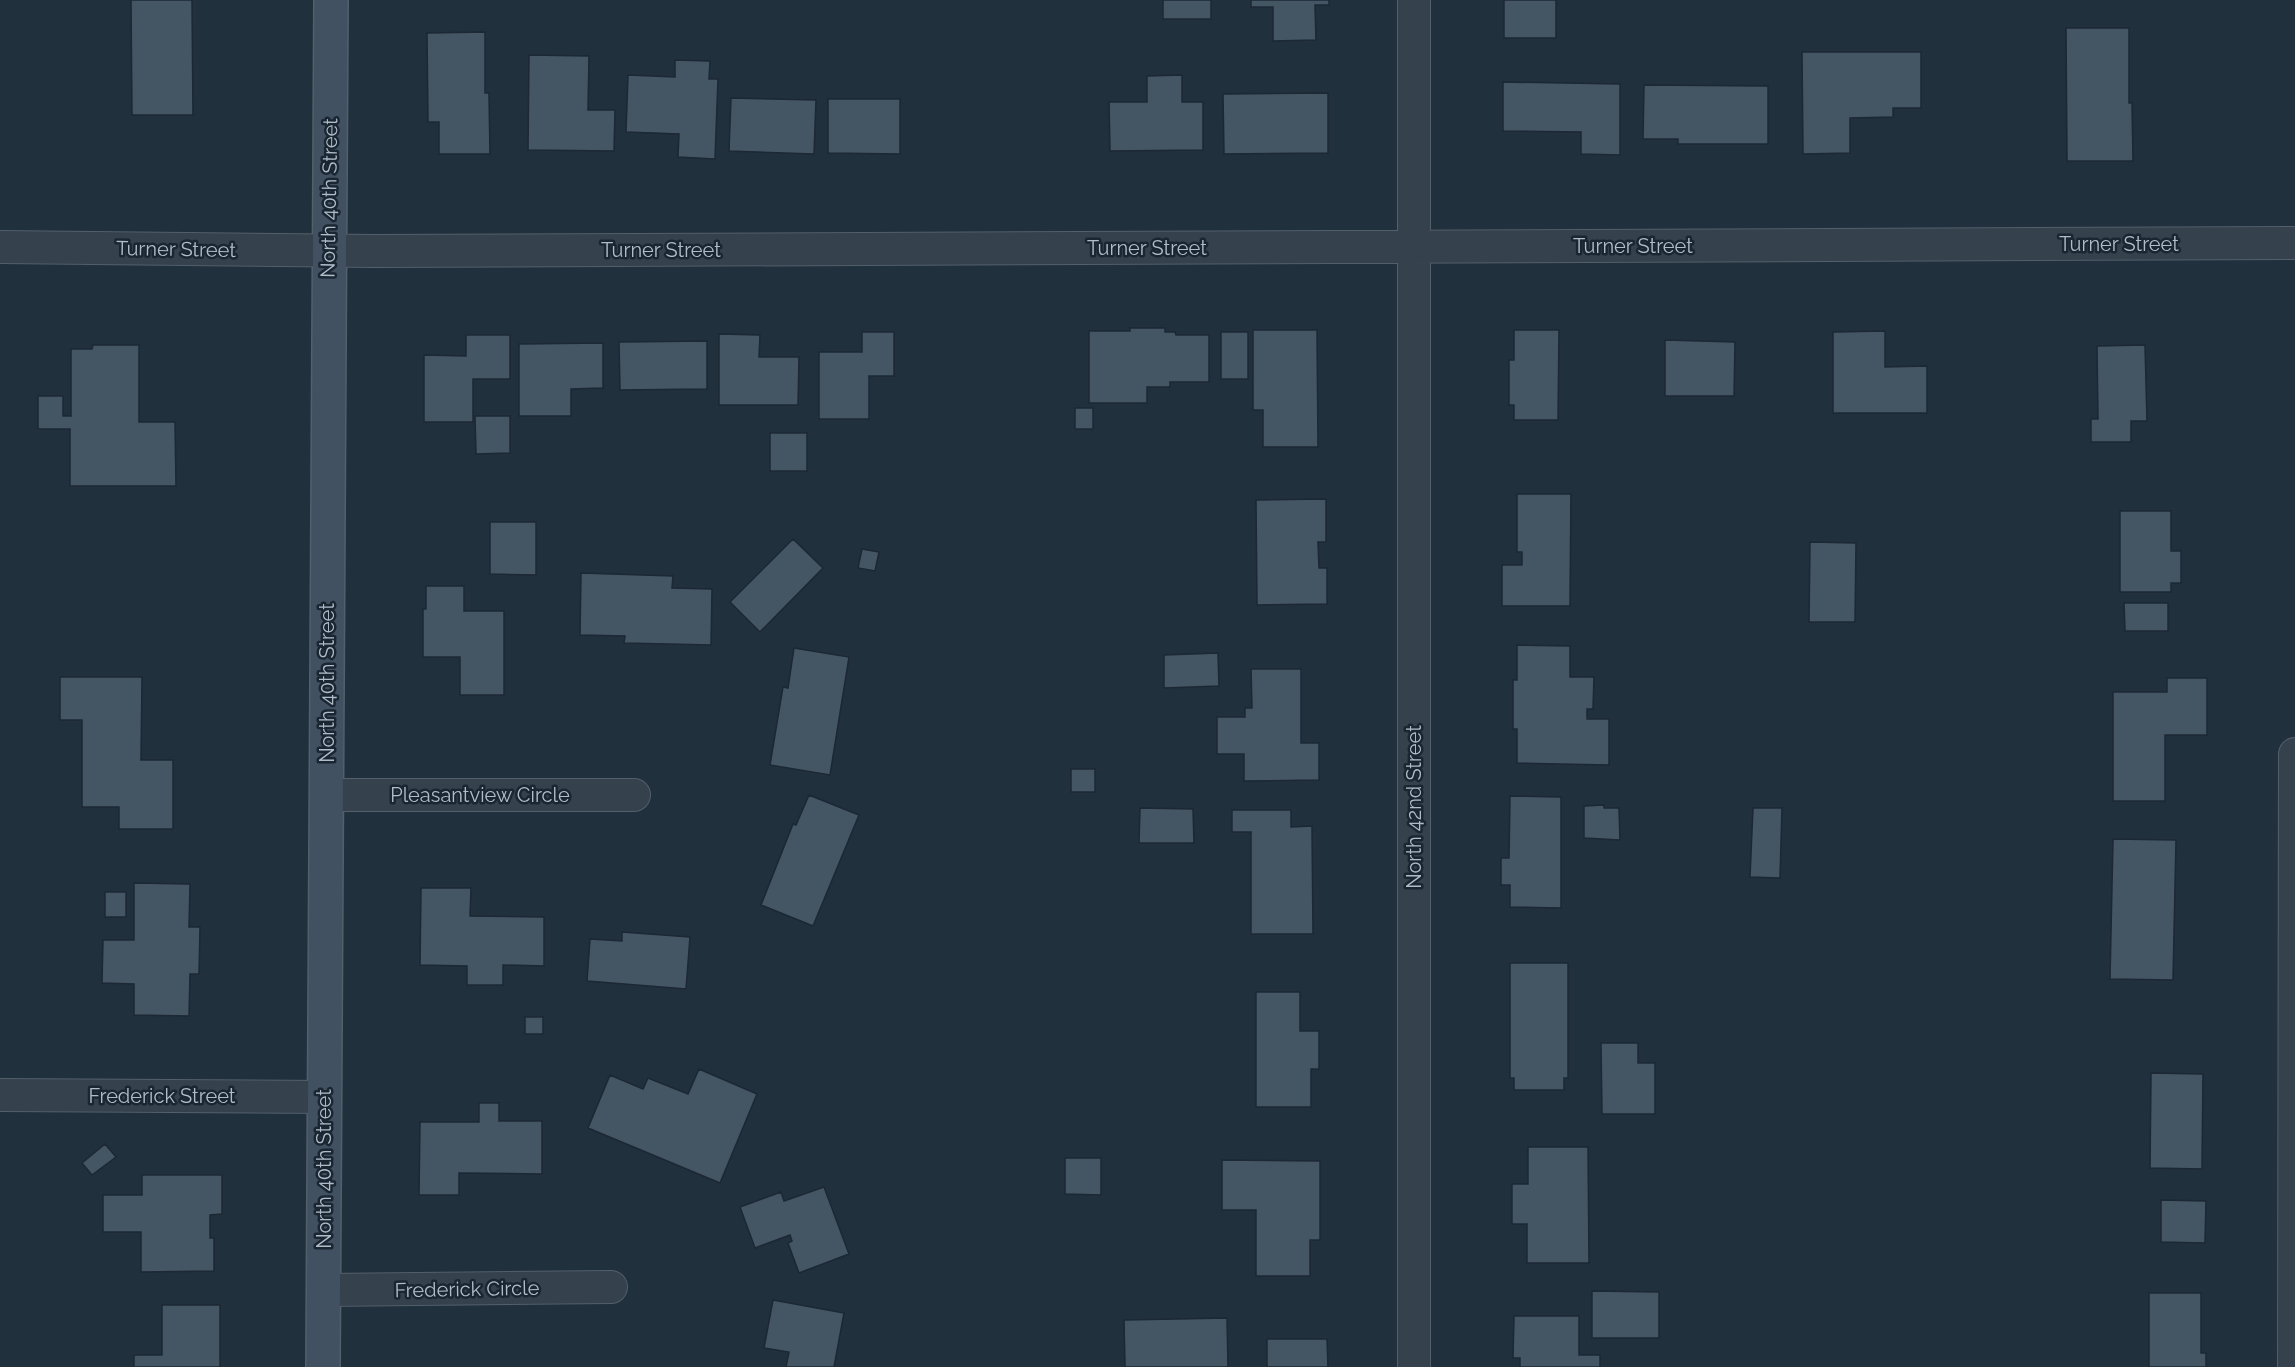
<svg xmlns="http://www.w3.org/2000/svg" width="2295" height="1367" font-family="Raleway,sans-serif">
  <rect width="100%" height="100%" fill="#21303d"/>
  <path fill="#445564" stroke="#1c2834" stroke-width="1.5" d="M131,0H192L193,115H132Z
    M1163,0H1211V19H1163Z
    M1251,0H1329V5H1315L1316,40L1273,41V7H1251Z
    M1504,0H1556V38H1504Z
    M2066,28H2129V103H2132L2133,161H2067Z
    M485,32V93H489L490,154H439V122H428L427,33Z
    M1802,52H1921V108H1893V117L1850,118V153L1803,154Z
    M529,55L589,56L588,110H615L614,151L528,150Z
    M675,60L710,61L709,79H718L715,159L678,157L679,134L626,132L628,75L675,77Z
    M1182,75V102H1203V150L1110,151L1109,102H1147V76Z
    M1503,82L1620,84V155L1581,154V132L1503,131Z
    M1644,85L1768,86V144H1678V139H1643Z
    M1328,93V153L1224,154L1223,94Z
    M731,98L816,100L814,154L729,151Z
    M828,99H900V154L828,153Z
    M1130,328H1165V332H1175L1176,335H1209V382H1170V387H1147V403H1089V331H1130Z
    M1253,330H1317L1318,447H1263V410H1253Z
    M1514,330H1559L1558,420H1514V405H1509V360H1514Z
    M1885,331V367L1927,366V413H1833V332Z
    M862,332H894V376H869V419H819V352H862Z
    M1221,332H1248V379H1221Z
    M719,334L760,335L759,357H799L798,405H719Z
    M466,335H510V379H473V422H424V355L466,356Z
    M1665,340L1735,342L1734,396H1665Z
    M707,341V389L620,390L619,342Z
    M603,343V388L571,389V416H519V344Z
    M93,345H139V422H175L176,486H70V429H38V396H63V416H71V349H92Z
    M2145,345L2147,421H2131V442H2091V419H2098L2097,346Z
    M1075,408H1093V429H1075Z
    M475,416H510V453L476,454Z
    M770,433H807V471H770Z
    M1517,494H1571L1570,606H1502V565H1522V552H1517Z
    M1326,499V542H1318L1319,568H1327V604L1257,605L1256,500Z
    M2120,511H2171V551H2181V583H2171V592H2120Z
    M490,522H536V575L490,574Z
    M793,539L823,568L760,632L730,602Z
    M1810,542L1856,543L1855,622H1809Z
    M862,549L879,552L875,571L858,568Z
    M581,573L673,576L672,588L712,589L711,645L624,643L625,636L580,635Z
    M426,586H464V611H504V695H460V657H423V609H426Z
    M2124,603H2168V631H2125Z
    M1517,645L1570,646V677H1594L1593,709H1587V719H1609V765L1517,763V729H1513V680H1517Z
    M794,648L849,657L830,775L770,765L783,687L788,688Z
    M1218,653L1219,686L1164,688V655Z
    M1251,669H1301V743H1319V780L1244,781V754H1217V717H1245V708H1252Z
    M60,677H142L141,760H173V829H119V807H82V720H60Z
    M2167,678H2207V735H2165V801H2113V692H2167Z
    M1071,769H1095V792H1071Z
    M809,795L859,815L813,926L761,905L793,824L796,825Z
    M1510,796L1561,797V908L1510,907V885H1501V858H1509Z
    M1604,805V808H1619L1620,840L1584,838V806Z
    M1140,808L1193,809L1194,843H1139Z
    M1753,808H1782L1780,878L1750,877Z
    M1232,810H1291V827L1312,826L1313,934H1251V832H1232Z
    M2113,839L2176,840L2173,980L2110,979Z
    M134,883L190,884L189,927H200L199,974H190L189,1016L134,1015V984L102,983L103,940H134Z
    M421,888H471L470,916L544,917V966L503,965V985H467V966L420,965Z
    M105,892H126V917H105Z
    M622,932L690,937L686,989L587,981L590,939L622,941Z
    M1510,963H1568V1078H1564V1090H1514V1078H1510Z
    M1256,992H1300V1031H1319V1069H1311V1107H1256Z
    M525,1017H543V1034H525Z
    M1601,1043H1638V1063H1655V1114H1602Z
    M699,1069L757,1094L720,1183L588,1128L610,1075L643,1089L648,1078L688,1094Z
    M2151,1073L2203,1074L2202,1169L2150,1168Z
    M479,1103H499V1121H542V1174L459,1173V1195H419L420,1122H479Z
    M105,1144L116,1157L92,1175L82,1163Z
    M1528,1147H1588L1589,1263H1527V1224H1512V1184H1528Z
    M1065,1158H1101V1195L1065,1194Z
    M1222,1160L1320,1161V1240H1310V1276H1256V1210H1222Z
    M142,1175H222V1214L210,1215V1238H214V1271L141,1272V1232H103V1195H142Z
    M824,1187L849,1254L799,1273L788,1243L792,1241L790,1235L755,1248L740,1207L781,1192L784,1201Z
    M2161,1200L2206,1201L2205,1243L2161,1242Z
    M1592,1291L1659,1292V1338H1592Z
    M2149,1293H2201V1353H2206V1367H2149Z
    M773,1300L844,1313L834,1367H786L789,1352L764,1348Z
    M162,1305H220V1367H134V1355H162Z
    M1514,1316H1579V1355H1600V1367H1520V1358H1513Z
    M1227,1318L1228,1367H1125L1124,1320Z
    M1267,1339H1327L1328,1367H1267Z"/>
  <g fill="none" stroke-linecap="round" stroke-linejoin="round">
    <defs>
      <path id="street" d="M0,247L374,251L2295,243
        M327,795H634
        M0,1095L325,1097
        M324,1290L611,1287
        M1414,1367V0
        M2294,1367L2295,754"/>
      <path id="secondary" d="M323,1367L331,0"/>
    </defs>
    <use href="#street" stroke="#535f6b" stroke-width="34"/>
    <use href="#secondary" stroke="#535f6b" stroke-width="36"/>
    <use href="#street" stroke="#35414d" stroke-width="32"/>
    <use href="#secondary" stroke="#425161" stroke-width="33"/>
  </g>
  <g text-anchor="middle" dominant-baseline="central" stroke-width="5" stroke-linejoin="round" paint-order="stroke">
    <g font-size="20" fill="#b0bcc9" stroke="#1a2632">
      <text transform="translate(329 198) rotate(-89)">North 40th Street</text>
      <text x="2119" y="244">Turner Street</text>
      <text x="1633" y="246">Turner Street</text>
      <text x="1147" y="248">Turner Street</text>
      <text transform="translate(176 249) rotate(1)">Turner Street</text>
      <text x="661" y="250">Turner Street</text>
      <text transform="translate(327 683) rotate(-90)">North 40th Street</text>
      <text x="480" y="795">Pleasantview Circle</text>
      <text transform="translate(1414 807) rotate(-90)">North 42nd Street</text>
      <text x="162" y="1096">Frederick Street</text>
      <text transform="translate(324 1169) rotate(-90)">North 40th Street</text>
      <text transform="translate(467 1289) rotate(-1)">Frederick Circle</text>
    </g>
  </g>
</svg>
